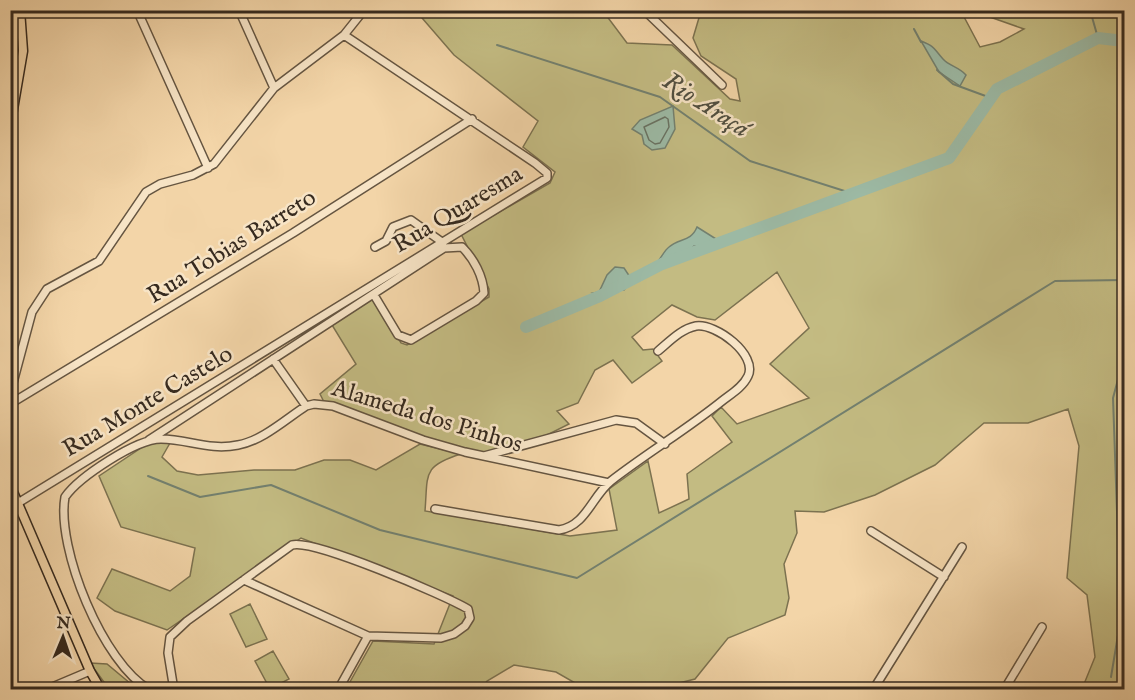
<svg xmlns="http://www.w3.org/2000/svg" width="1135" height="700" font-family="'IM FELL English',serif">
  <rect width="100%" height="100%" fill="#f3d5a8"/>
  <filter id="stains"><feTurbulence type="fractalNoise" baseFrequency=".00333" numOctaves="4"/><feColorMatrix values="0 0 0 0 .2 0 0 0 0 .09 0 0 0 0 .02 0 0 0 .5 -.17"/></filter>
  <radialGradient id="worn" r=".72"><stop offset=".6" stop-color="#630" stop-opacity="0"/><stop offset="1" stop-color="#630" stop-opacity=".3"/></radialGradient>
  <path fill="#c3bb82" stroke="#7c7250" stroke-width="1.5" d="M416,11H603L627,43L672,45L730,99L740,101L736,79L701,56L693,38L701,11H957L963,15L980,47L1000,42L1024,29L990,17L983,11H1124V689H1082L1095,657L1087,595L1067,578L1079,446L1068,409L1028,423H984L935,465L875,495L824,512L795,511L797,533L784,564L789,598L785,615L728,638L695,679L655,689L582,687L556,672L514,665L487,681L481,689H346L373,641L434,644L453,596L301,538L167,630L115,611L97,598L112,569L170,591L190,576L195,548L121,527L99,476L150,442L170,443L162,457L177,471L198,475L254,470H295L324,460H350L376,470L420,444L461,454C422,466 428,474 425,511L570,536L617,530L609,489L648,461L659,513L689,499L687,474L732,442L712,416L721,407L737,424L809,398L770,364L809,328L777,272L715,320L697,317L672,305L632,337L643,350L653,349L662,361L632,383L613,360L595,370L578,403L557,411L569,424L545,436L512,447L480,453L449,446L324,402L320,394L356,364L332,325L374,298L401,343L407,345L489,297V289L461,234L550,183L555,172L523,147L538,121L454,55Z
    M250,604L267,639L246,647L230,614Z
    M273,651L289,679L270,689L255,661Z
    M90,663L107,664L137,689H109Z"/>
  <path fill="#9cb9a4" stroke="#73806f" stroke-width="1.5" d="M921,41C936,47 933,48 943,59C949,66 959,67 966,75L960,86L939,72Z
    M673,106L675,129L665,148L652,150L644,144L642,135L632,129L640,120Z
    M697,227L724,244L694,246C686,257 675,262 662,264L659,260C662,256 665,250 669,247C679,238 691,242 697,227Z
    M615,267L624,268L632,280L624,290L606,289L600,296L593,293L599,292L607,275Z"/>
  <g fill="none" stroke-linecap="round" stroke-linejoin="round">
    <path stroke="#697262" stroke-width="1.5" d="M665,117L668,119L669,127L660,143L655,144L649,140L644,127Z"/>
    <path stroke="#73806f" stroke-width="2" d="M1090,10L1098,38
      M914,29L921,42
      M497,45L660,97L750,161L854,194
      M937,70L953,84L991,98
      M148,476L200,497L271,485L380,530L577,578L1055,281L1124,280
      M1111,677L1118,635L1119,568L1113,398L1120,372L1124,367"/>
    <path stroke="#9cb9a4" stroke-width="12" d="M526,327L600,296L662,264L949,158L997,89L1098,38L1124,41"/>
    <defs>
      <path id="minor" d="M137,10L208,168
        M239,10L274,88
        M644,10L722,85
        M375,247L386,241L393,227L411,220L442,242
        M273,359L306,406L314,404L333,406L423,440L465,452L609,483
        M10,394L32,312L47,289L99,261L146,192L160,184L193,175L214,164L274,88L344,35L364,10
        M10,404L293,233L472,119
        M149,440L444,248L462,247C474,259 483,276 484,293L476,301L411,340L398,335L374,295
        M484,456L616,420L636,423L665,444
        M18,503L547,178V173L535,163L344,35
        M435,509L559,530C586,526 592,496 611,481C647,453 686,430 722,401C731,394 743,387 748,376C758,355 716,323 696,326C681,329 670,341 658,351
        M871,531L944,577
        M45,690L90,671
        M150,690C103,664 56,548 65,497C79,477 136,439 161,439C188,439 209,451 238,445C262,441 286,419 306,406
        M174,690L168,653L170,637L187,621L292,545C314,539 444,595 468,609L470,618L465,626L454,634L441,638L368,636L244,580
        M338,690L368,636
        M873,690L962,547
        M1004,690L1042,627"/>
      <path id="major" d="M10,127L23,51L20,10
        M10,485L90,671L101,690"/>
    </defs>
    <use href="#minor" stroke="#655541" stroke-width="10"/>
    <use href="#major" stroke="#362a1f" stroke-width="11"/>
    <use href="#minor" stroke="#f7e4c6" stroke-width="7"/>
    <use href="#major" stroke="#f3d5a8" stroke-width="8"/>
  </g>
  <g text-anchor="middle" dominant-baseline="central" stroke-width="5" stroke-linejoin="round" paint-order="stroke">
    <g font-size="24" fill="#362a1f" stroke="#f7e4c6">
      <text transform="translate(458 210) rotate(-31)">Rua Quaresma</text>
      <text transform="translate(232 247) rotate(-32)">Rua Tobias Barreto</text>
      <text transform="translate(148 402) rotate(-31)">Rua Monte Castelo</text>
      <text transform="translate(427 417) rotate(17)">Alameda dos Pinhos</text>
    </g>
    <g font-size="26" font-style="italic" fill="#504e40" stroke="#f7e4c6">
      <text transform="translate(706 105) rotate(33)">Rio Araçá</text>
    </g>
  </g>
  <rect width="1135" height="700" fill="none" stroke="#f3d5a8" stroke-width="36"/>
  <rect x="12" y="12" width="1111" height="676" fill="none" stroke="#362a1f" stroke-width="3"/>
  <rect x="18" y="18" width="1099" height="664" fill="none" stroke="#362a1f" stroke-width="1.5"/>
  <g transform="translate(63 637) rotate(2)" stroke="#f7e4c6" stroke-width="4.5" paint-order="stroke">
  <path d="M0-4.5L10 22L0 15L-10 22Z" fill="#362a1f"/>
  <text y="-9" font-size="16" font-weight="bold" text-anchor="middle" fill="#362a1f">N</text>
  </g>
  <rect width="100%" height="100%" filter="url(#stains)"/>
  <rect width="100%" height="100%" fill="url(#worn)"/>
</svg>
